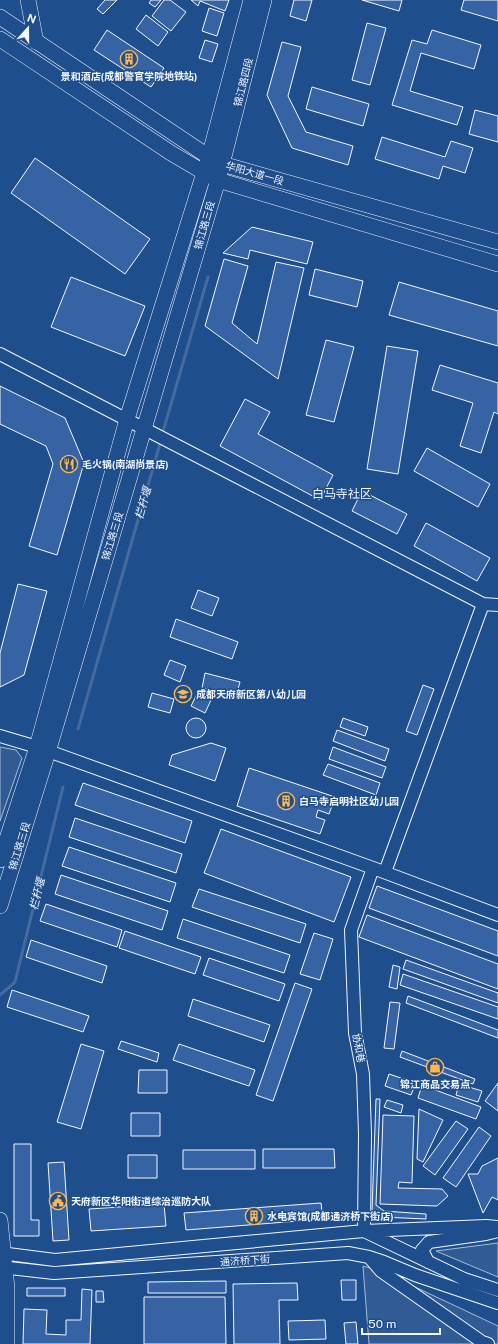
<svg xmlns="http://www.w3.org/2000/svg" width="498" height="1344" font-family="'Public Sans','Noto Sans SC',sans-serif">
  <rect width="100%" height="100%" fill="#1f4e8c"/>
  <path fill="#305b95" stroke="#a8bbd7" d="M0,747L16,750L22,758L0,821Z
    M498,1243V1277L436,1251Z
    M363,1266L381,1271L498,1326V1344H369Z"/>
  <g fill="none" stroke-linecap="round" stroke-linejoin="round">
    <path stroke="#446ba0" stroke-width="3" d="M162,435L208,277
      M78,729L161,440
      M0,995L15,982L63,787"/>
  </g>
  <path fill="#3563a3" stroke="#f2f6ff" d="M105,0H117L103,14L97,9Z
    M151,0H161L155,7L149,3Z
    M164,0H170L186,12L171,31L152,16Z
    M191,0H229L225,11L200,1L198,6Z
    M294,0H312L306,21L290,16Z
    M362,0H402L399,11Z
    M464,0H498V21L461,10Z
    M209,8L224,13L217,36L202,31Z
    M146,15L168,32L158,46L136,29Z
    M367,23L386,28L370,85L352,80Z
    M107,30L164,68L151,87L94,50Z
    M432,30L481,45L474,69L421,53L410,91L463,107L457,125L392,105L412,40L427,44Z
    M205,40L218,44L212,62L199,58Z
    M282,42L301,47L288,96L306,132L353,146L348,165L292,148L267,95Z
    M312,87L369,104L363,126L306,109Z
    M475,110L498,116V142L469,134Z
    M382,137L445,157L451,141L473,148L465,173L443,166L439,179L375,159Z
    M35,158L150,239L125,274L11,193Z
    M252,227L313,242L307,264L250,250L248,259L223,253Z
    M224,259L248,266L232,323L257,344L276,262L304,268L278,379L205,326Z
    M315,269L363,281L357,307L309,295Z
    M71,277L145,306L125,356L51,327Z
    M399,282L498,311V346L389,315Z
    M326,340L354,347L334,422L306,415Z
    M387,346L418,351L398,474L367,469Z
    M440,365L498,383V414L494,412L481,453L460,446L473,403L432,390Z
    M0,386L65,418L84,463L57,555L29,546L53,464L46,446L0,424Z
    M245,399L270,412L258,434L333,475L320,500L220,446Z
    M427,448L490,484L478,507L414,471Z
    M362,491L407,514L397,534L352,511Z
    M426,523L490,558L477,581L414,546Z
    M18,584L47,591L24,675L0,687V653Z
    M198,590L219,598L212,616L191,608Z
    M176,619L238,642L232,659L170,637Z
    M170,660L186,666L180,682L164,675Z
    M205,673L240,682L236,696L202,688Z
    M423,685L434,689L417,735L406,731Z
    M152,693L174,699L170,713L148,707Z
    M197,694L211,700L205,713L191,706Z
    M186 728a10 10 0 1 1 20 0a10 10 0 1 1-20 0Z
    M343,718L368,727L365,736L340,727Z
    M337,730L389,749L385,761L333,741Z
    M211,743L226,748L215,781L169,765L172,755Z
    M333,747L386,767L382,778L329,759Z
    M328,764L380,783L376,795L323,775Z
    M249,768L335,797L329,814L318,810L316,817L325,820L320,834L237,806Z
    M83,783L192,821L185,843L75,805Z
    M75,818L182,854L176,873L69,837Z
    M221,829L351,877L334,922L204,873Z
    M69,847L176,883L170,902L62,866Z
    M61,875L168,911L162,930L55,894Z
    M377,886L498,931V956L369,908Z
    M199,889L306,924L300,943L192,907Z
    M46,904L122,930L117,947L40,921Z
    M367,915L498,964V989L359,937Z
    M183,919L290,955L284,973L177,938Z
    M125,931L201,957L195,974L119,948Z
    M314,933L333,939L320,980L300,974Z
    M31,940L107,966L102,983L26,957Z
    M209,958L285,984L279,1001L203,975Z
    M406,960L498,993V1003L403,969Z
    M393,965L400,967L397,989L389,987Z
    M403,974L498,1007V1019L400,985Z
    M295,983L312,989L273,1101L256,1095Z
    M12,990L89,1016L83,1032L7,1007Z
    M408,996L498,1030V1038L406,1003Z
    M193,999L270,1025L264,1042L188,1016Z
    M390,1002L400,1003L394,1049L384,1048Z
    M121,1041L159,1053L157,1062L118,1049Z
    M81,1044L104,1051L81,1129L57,1122Z
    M179,1044L255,1070L249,1086L173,1060Z
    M402,1051L475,1079L473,1084L400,1057Z
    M139,1070H167V1093H138Z
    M389,1074L416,1083L411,1095L385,1086Z
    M498,1083V1111L485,1101Z
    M459,1084L482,1091L478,1102L456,1095Z
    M422,1085L481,1107L476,1119L418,1098Z
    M376,1099H380L376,1205L384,1211L426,1214V1219L381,1217L372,1210Z
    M387,1100L403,1105L401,1113L384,1107Z
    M419,1109L443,1120L423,1162L417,1159Z
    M131,1113H160V1136H131Z
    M383,1115L414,1116L412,1183L399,1182L398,1188L442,1189L448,1196L437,1206L380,1204Z
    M456,1121L468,1129L435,1175L423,1166Z
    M479,1127L491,1136L456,1187L443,1178Z
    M14,1144H31V1220H39V1236H14Z
    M263,1149H334L335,1168H263Z
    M183,1150H255V1169H183Z
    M128,1155H157V1178H128Z
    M498,1158V1200L492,1197L483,1213L468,1174H478L482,1166Z
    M64,1162L69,1240L53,1241L48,1163Z
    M321,1203L323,1219L186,1230L184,1213Z
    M164,1204L166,1226L91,1231L89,1209Z
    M341,1280H356V1300H342Z
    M226,1281V1293H148V1282Z
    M297,1283L298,1300H279L280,1344H234L233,1284Z
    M27,1288H65V1296H27Z
    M82,1289L92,1290L90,1344H23L24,1309L47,1310L46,1334L66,1335V1320H81Z
    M96,1291H103L104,1302H96Z
    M144,1297H225L226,1344H144Z
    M325,1320L326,1339L289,1340L288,1321Z
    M356,1322L358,1344H346L344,1323Z"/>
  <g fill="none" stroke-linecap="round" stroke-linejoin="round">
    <defs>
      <path id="minor" d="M0,354L483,604L498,605
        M0,736L37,747L373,868L498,915
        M373,868L351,930L355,1033L363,1074L365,1134L364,1231L486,1226L498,1227
        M385,872L483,604
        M0,1253L55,1260L364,1231L464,1279L498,1290
        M369,1257L381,1271L482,1342L488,1344
        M428,1262L422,1250L429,1242L486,1234L498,1231
        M0,1267L54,1273L348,1253L369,1257L384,1262L415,1275L498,1303"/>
      <path id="major" d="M28,0L36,42
        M0,17L209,157L222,164L498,242
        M0,39L171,153L205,173L218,180L498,264
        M0,860L37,747L127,419L209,157L251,0
        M0,906L48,752L218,180L264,0
        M0,1220L7,1288V1344"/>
    </defs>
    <use href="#minor" stroke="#f2f6ff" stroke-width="14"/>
    <use href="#major" stroke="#f2f6ff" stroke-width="16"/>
    <use href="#minor" stroke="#1f4e8c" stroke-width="12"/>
    <use href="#major" stroke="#1f4e8c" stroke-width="15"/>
  </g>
  <defs>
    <symbol id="building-ring" viewBox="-11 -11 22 22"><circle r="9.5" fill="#1f4e8c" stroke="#ffb74d" stroke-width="1.5"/><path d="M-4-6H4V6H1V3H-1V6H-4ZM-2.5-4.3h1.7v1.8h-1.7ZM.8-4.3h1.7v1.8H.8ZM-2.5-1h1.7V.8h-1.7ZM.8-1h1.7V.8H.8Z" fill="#ffb74d"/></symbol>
    <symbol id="restaurant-ring" viewBox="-11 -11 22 22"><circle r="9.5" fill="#1f4e8c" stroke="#ffb74d" stroke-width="1.5"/><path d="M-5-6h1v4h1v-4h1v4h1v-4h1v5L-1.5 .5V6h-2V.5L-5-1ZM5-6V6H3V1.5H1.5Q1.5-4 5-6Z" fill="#ffb74d"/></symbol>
    <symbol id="school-ring" viewBox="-11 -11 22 22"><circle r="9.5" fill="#1f4e8c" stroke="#ffb74d" stroke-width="1.5"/><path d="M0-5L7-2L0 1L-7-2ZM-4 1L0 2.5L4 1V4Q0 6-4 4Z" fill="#ffb74d"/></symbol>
    <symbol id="shop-ring" viewBox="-11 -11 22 22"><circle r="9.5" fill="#1f4e8c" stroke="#ffb74d" stroke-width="1.5"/><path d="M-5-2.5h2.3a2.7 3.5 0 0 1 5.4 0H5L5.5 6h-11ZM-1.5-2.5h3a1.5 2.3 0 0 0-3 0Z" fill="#ffb74d"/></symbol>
    <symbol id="civic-ring" viewBox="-11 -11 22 22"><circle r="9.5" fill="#1f4e8c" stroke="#ffb74d" stroke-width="1.5"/><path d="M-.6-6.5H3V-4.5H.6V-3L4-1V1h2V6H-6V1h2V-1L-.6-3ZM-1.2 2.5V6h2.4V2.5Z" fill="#ffb74d"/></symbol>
  </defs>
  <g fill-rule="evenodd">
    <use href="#building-ring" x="119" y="49" width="20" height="20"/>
    <use href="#restaurant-ring" x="59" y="454" width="20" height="20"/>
    <use href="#school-ring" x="173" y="684" width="20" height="20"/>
    <use href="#building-ring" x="276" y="791" width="20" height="20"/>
    <use href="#shop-ring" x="425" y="1057" width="20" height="20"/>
    <use href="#civic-ring" x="48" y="1191" width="20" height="20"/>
    <use href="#building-ring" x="244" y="1206" width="20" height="20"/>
  </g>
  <g text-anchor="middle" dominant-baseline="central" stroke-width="3" stroke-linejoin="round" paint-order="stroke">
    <g font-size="10" font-weight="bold" fill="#f2f6ff" stroke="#1f4e8c" text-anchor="start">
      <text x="129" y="76" text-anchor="middle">景和酒店(成都警官学院地铁站)</text>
      <text x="82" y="464">毛火锅(南湖尚景店)</text>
      <text x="196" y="694">成都天府新区第八幼儿园</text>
      <text x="299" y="801">白马寺启明社区幼儿园</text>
      <text x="435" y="1084" text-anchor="middle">锦江商品交易点</text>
      <text x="71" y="1201">天府新区华阳街道综治巡防大队</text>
      <text x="267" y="1216">水电宾馆(成都通济桥下街店)</text>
    </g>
    <g font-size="10" fill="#f2f6ff" stroke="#1f4e8c">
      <text transform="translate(243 82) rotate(-76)">锦江路四段</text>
      <text transform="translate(255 173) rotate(16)">华阳大道一段</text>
      <text transform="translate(204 225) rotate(-74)">锦江路三段</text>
      <text transform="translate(112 536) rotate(-73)">锦江路三段</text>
      <text transform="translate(19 846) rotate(-73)">锦江路三段</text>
      <text transform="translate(359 1048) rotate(80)">协和巷</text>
      <text transform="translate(245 1260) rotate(-4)">通济桥下街</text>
    </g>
    <g font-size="11" font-style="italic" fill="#f2f6ff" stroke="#1f4e8c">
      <text transform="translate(143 503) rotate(-74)">栏杆堰</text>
      <text transform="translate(37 894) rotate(-76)">栏杆堰</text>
    </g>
    <g font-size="12" fill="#f2f6ff" stroke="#1f4e8c">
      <text x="342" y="494">白马寺社区</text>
    </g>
  </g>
  <g transform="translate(28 28) rotate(21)" stroke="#1f4e8c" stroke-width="3" paint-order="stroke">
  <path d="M0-3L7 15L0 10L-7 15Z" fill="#f2f6ff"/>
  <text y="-6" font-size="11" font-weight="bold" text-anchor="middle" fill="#f2f6ff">N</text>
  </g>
  <path d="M362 1328v6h78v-6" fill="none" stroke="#f2f6ff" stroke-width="2"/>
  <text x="368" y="1328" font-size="12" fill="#f2f6ff" stroke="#1f4e8c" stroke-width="3" paint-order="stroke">50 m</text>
</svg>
